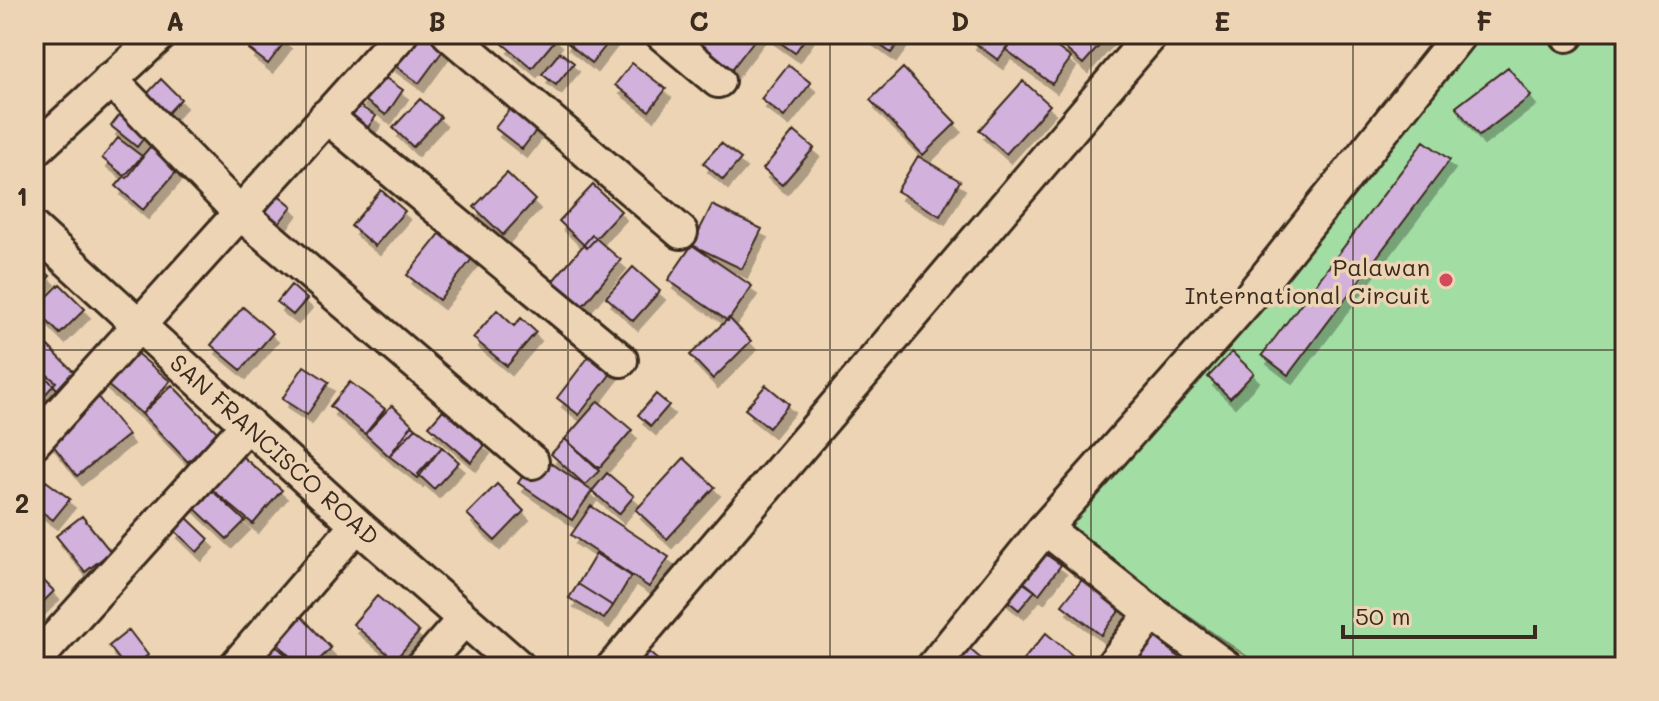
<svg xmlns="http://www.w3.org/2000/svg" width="1659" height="701" font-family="Mali,sans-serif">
  <defs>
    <filter id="shadow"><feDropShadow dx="5" dy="9" stdDeviation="0" flood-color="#0004"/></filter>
  </defs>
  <rect width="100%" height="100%" fill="#ecd4b4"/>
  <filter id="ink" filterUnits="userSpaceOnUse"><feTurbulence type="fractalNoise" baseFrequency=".0125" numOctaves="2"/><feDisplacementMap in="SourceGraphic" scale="16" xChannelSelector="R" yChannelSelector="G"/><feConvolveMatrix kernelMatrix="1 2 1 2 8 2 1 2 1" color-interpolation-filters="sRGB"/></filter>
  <g filter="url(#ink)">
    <path fill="#a2dda4" stroke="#6e8461" stroke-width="2" d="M1476,34H1625V667H1262L1058,526Z"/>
    <path fill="#d2b1dc" stroke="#3b2a1e" stroke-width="2" filter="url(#shadow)" d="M260,34H279L286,40L268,64L249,49Z
      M410,34H441L450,41L419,83L390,62Z
      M512,34H553L557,38L532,68L503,44Z
      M569,34H615L592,63L564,40Z
      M697,34H759L732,69L694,38Z
      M768,34H808L795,53Z
      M865,34H905L891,53Z
      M975,34H1017L998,60L971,40Z
      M1017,34H1039L1071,58L1052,84L1005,49Z
      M1071,34H1110L1083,64L1061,45Z
      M560,52L574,63L556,85L542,74Z
      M632,63L666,89L649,111L615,85Z
      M788,65L811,83L784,117L761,99Z
      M1508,67L1531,96L1479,136L1456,107Z
      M903,68L956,123L923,155L870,100Z
      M377,72L403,90L386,115L360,97Z
      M161,79L181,99L165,116L145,96Z
      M1023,81L1050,105L1006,154L979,130Z
      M420,99L441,117L413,147L393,128Z
      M515,103L541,124L522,149L495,128Z
      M358,105L376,116L366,130L349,119Z
      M126,107L152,127L137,147L111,126Z
      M794,131L814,148L782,185L763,169Z
      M118,138L143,157L127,178L102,158Z
      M1424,141L1450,160L1288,375L1262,355Z
      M721,143L741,159L723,180L703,163Z
      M150,147L177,171L143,210L116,186Z
      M918,156L960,181L940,216L897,191Z
      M507,173L535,200L503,235L474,207Z
      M593,185L621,211L587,248L559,221Z
      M271,189L292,206L272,232L250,216Z
      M381,190L405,211L375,246L351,226Z
      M712,205L762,229L742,269L692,245Z
      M443,230L475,255L439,300L407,275Z
      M592,235L621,260L582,307L552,282Z
      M692,245L752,286L728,321L668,280Z
      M34,261L50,276L34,292Z
      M633,267L660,291L633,321L606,297Z
      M60,284L85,309L60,334L35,309Z
      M291,285L307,299L293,315L277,302Z
      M243,307L273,333L241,370L211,345Z
      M497,310L514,326L521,318L536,332L507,366L473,338Z
      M729,318L751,341L713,379L690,355Z
      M48,346L77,375L60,392L34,365V360Z
      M128,346L170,381L142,414L100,379Z
      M597,346L619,363L579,415L557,398Z
      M1232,352L1254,373L1230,398L1208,377Z
      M34,364L56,382L34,408Z
      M304,366L329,382L307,415L282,399Z
      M350,382L385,409L365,434L330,406Z
      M172,385L218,433L188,462L142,414Z
      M766,385L789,404L769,428L745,409Z
      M656,394L669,405L651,426L638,415Z
      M97,396L128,435L77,476L46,436Z
      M598,401L632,430L599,468L565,439Z
      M392,405L416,428L389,456L365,434Z
      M443,410L485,445L471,462L429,426Z
      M412,425L442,447L418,478L389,456Z
      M565,439L599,471L585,485L551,454Z
      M442,447L459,462L434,489L418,474Z
      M237,452L282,490L253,524L208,486Z
      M538,454L592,491L572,520L518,483Z
      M684,458L715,487L667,539L636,510Z
      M607,473L634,496L619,514L592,491Z
      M46,481L70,499L53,520L34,506V498Z
      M497,484L524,511L495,541L467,514Z
      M206,485L245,521L227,539L189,503Z
      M591,506L669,557L649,587L571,535Z
      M82,516L111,552L85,572L56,536Z
      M185,516L209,539L197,552L173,529Z
      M1033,545L1061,565L1039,594L1011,574Z
      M596,554L631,576L613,606L578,584Z
      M34,571L54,591L34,611Z
      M1085,576L1123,606L1101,635L1062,605Z
      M1019,578L1035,591L1019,610L1003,597Z
      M578,584L613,606L604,619L569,598Z
      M377,596L419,632L395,660L353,624Z
      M301,616L331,648L312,667H300L275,641Z
      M129,630L148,655L133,667H125L109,646Z
      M1046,633L1079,661L1073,667H1023L1020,664Z
      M1151,633L1190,667H1121Z
      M273,643L299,667H251Z
      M965,645L986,663L982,667H961L953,660Z
      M646,650L666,667H632Z"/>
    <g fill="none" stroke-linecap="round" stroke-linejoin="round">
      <defs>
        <path id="minor" d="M449,34L681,232
          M662,34L718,81
          M1567,34V35
          M110,79L240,213L532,462
          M326,116L621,360
          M34,151L161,34
          M34,229L357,525L519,667
          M34,442L401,34
          M1045,528L1152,613L1226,667
          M34,662L248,424
          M235,667L357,525
          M422,667L464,619
          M613,667L1152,34
          M933,667L1045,528L1250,297L1460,34
          M1111,667L1152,613"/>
      </defs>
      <use href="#minor" stroke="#3b2a1e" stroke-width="38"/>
      <use href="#minor" stroke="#ecd4b4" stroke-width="32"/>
    </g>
  </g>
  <path fill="none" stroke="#3b2a1e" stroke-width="2" stroke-opacity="0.55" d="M306,34V667M568,34V667M830,34V667M1091,34V667M1353,34V667M34,350H1625"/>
  <circle fill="#d1495b" stroke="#ecd4b4" stroke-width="3" cx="1446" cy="280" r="8"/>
  <g text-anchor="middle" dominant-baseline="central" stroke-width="7" stroke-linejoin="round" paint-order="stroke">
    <g font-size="24" fill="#3b2a1e" stroke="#ecd4b4" text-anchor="end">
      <text x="1430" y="266">Palawan<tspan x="1430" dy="28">International Circuit</tspan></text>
    </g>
    <g font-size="24" fill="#3b2a1e" stroke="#ecd4b4">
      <text transform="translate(275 449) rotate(42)">SAN FRANCISCO ROAD</text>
    </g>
  </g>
  <rect width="1659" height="701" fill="none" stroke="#ecd4b4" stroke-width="88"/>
  <path d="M1343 625v12h192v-12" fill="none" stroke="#3b2a1e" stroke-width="4"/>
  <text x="1355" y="625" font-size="24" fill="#3b2a1e" stroke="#ecd4b4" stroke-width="6" paint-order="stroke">50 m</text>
  <rect x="44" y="44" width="1571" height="613" fill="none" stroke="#3b2a1e" stroke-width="3"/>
  <g font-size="26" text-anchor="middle" font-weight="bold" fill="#3b2a1e">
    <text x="175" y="31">A</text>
    <text x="437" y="31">B</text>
    <text x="699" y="31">C</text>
    <text x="960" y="31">D</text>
    <text x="1222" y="31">E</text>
    <text x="1484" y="31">F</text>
    <text x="22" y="206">1</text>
    <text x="22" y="513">2</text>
  </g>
</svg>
